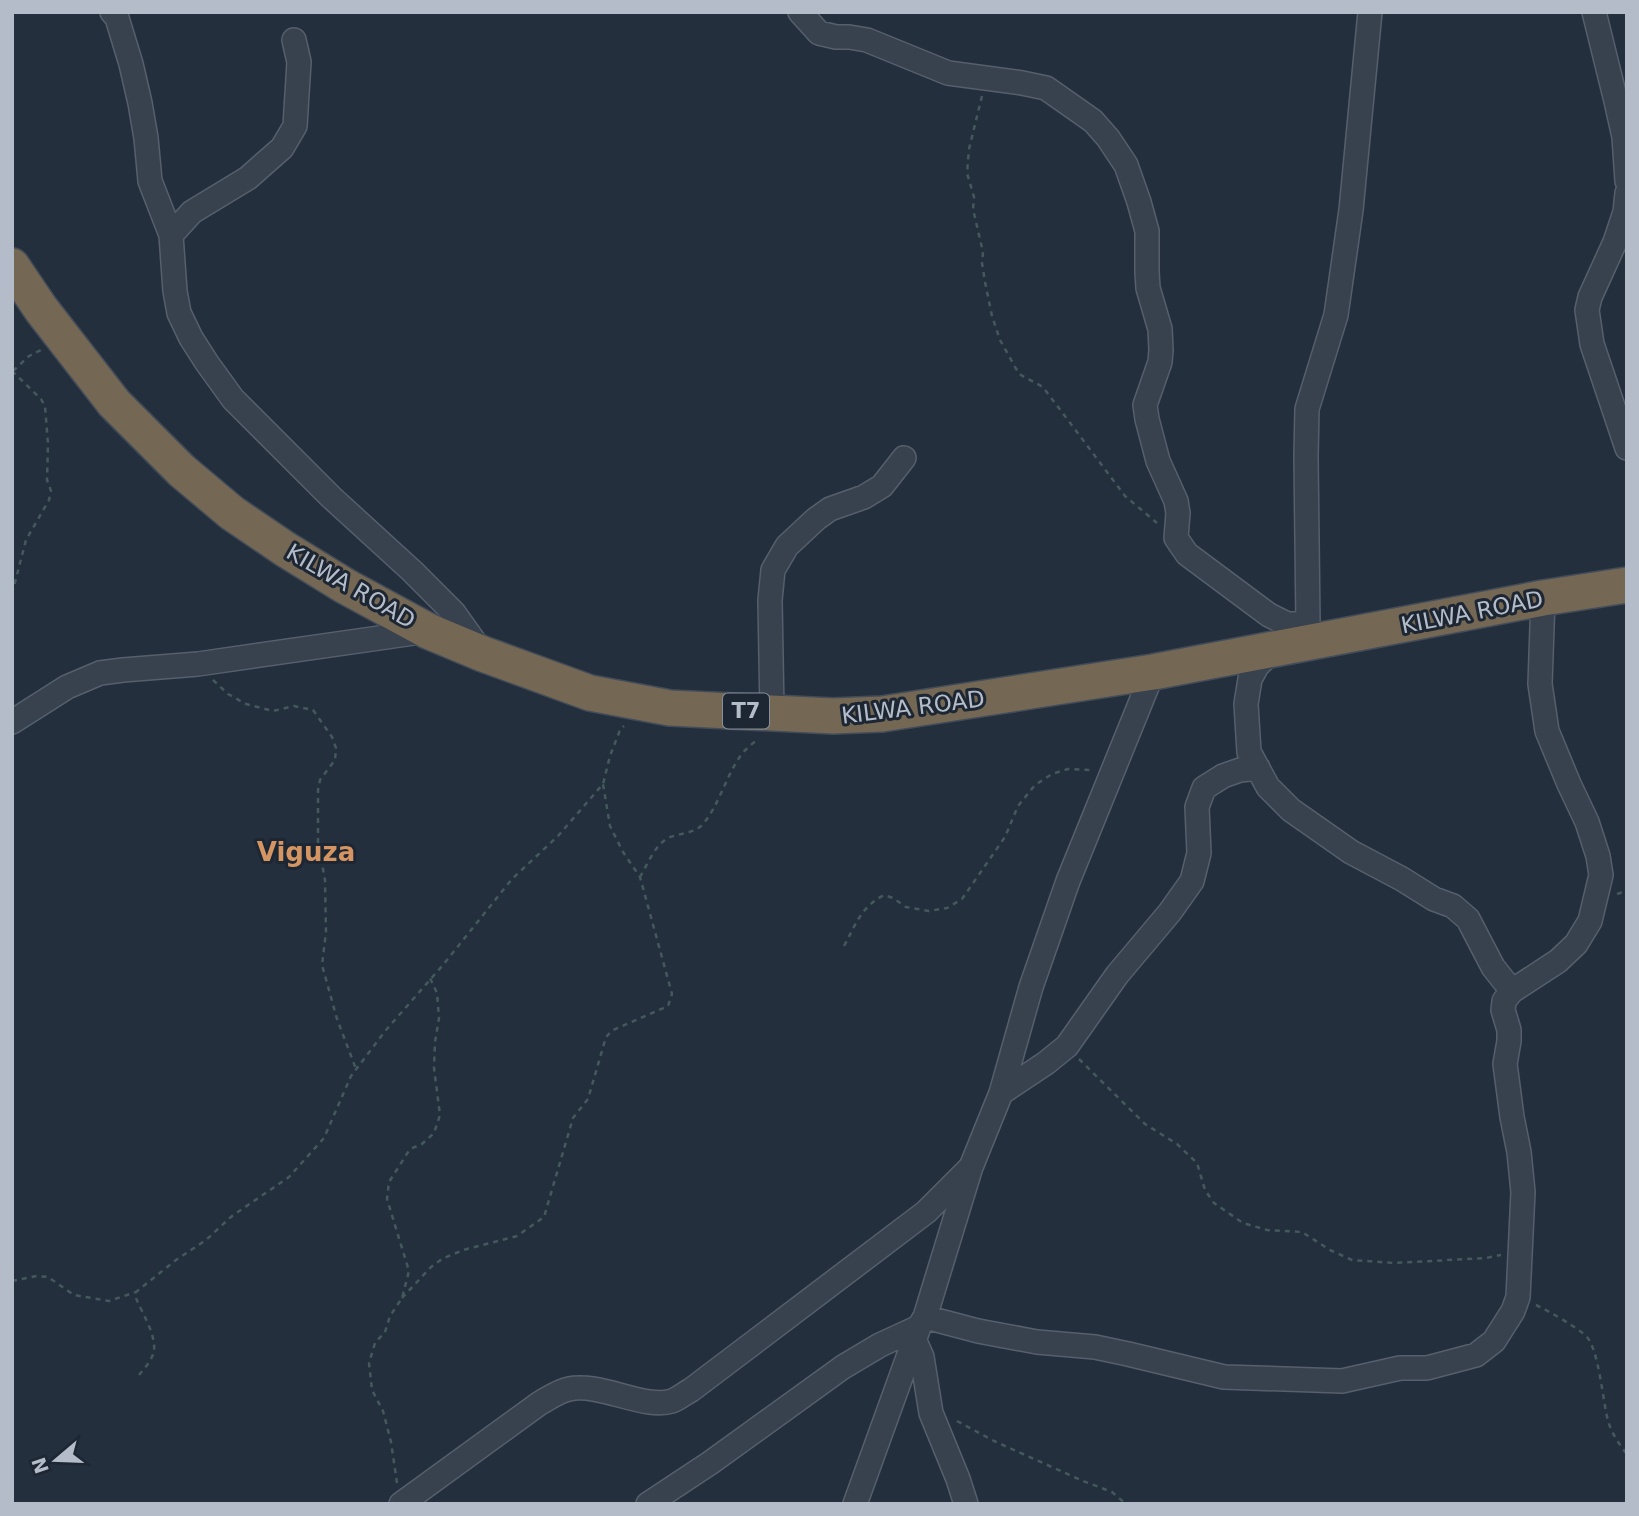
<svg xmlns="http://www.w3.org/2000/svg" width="1639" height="1516" font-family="'DejaVu Sans',sans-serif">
  <rect width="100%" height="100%" fill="#242f3e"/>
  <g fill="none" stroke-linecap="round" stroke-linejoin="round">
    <defs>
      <path id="minor" d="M112,12L117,18L131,64L140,103L146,138L150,181L171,235L175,291L179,313L191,338L207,363L233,399L331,497L412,571L454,613L481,651
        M800,12L819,33L836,37H849L867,40L948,73L1022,83L1046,88L1093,121L1108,138L1126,165L1139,202L1147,231V272L1148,288L1160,329L1161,350L1160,362L1145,405L1147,419L1158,461L1176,501L1178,513L1176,538L1187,554L1269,615L1287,624H1308
        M1594,12L1616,101L1624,137L1627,181
        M1627,193L1625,212L1615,242L1590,297L1587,310L1592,344L1627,448
        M171,235L192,212L248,178L282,148L295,126L299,62L294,40
        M1313,639L1308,624L1306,456L1307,409L1336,315L1351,210L1370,12
        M1272,651L1257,666L1250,679L1246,704L1249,752L1268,787L1291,810L1351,852L1402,879L1434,899L1453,906L1468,919L1493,967L1512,991
        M772,712L770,600L773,570L787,546L816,519L830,509L864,497L882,486L904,458
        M12,722L67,687L100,673L123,670L198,664L428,631
        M1001,1093L1046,1063L1067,1046L1117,975L1170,912L1192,881L1199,853L1197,807L1204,788L1223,776L1240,770L1258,768
        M925,1317L978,1331L1037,1342L1095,1347L1128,1354L1224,1377L1342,1381L1400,1368H1427L1476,1355L1494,1341L1513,1311L1518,1297L1523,1192L1519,1152L1512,1117L1505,1064L1509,1041V1030L1503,1010L1504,1001L1512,991L1558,961L1576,944L1590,921L1601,875L1598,856L1587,822L1569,784L1547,731L1540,684L1543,598
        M915,1341L922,1357L931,1413L958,1479L966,1504
        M401,1504L540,1403C549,1398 559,1391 569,1389C600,1382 645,1410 672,1401C678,1399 685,1393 691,1390L926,1212L969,1169
        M648,1504L710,1463L843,1367L880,1345L919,1327
        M855,1504L919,1327L925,1317L971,1167L1001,1093L1031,987L1068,881L1153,672"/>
      <path id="highway" d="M12,266L41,309L114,403L182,471L232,513L285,549L345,586L428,631L483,654L590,693L670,708L833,716L882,714L1153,672L1543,598L1627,585"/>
    </defs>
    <use href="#minor" stroke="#565f6c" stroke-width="26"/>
    <use href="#highway" stroke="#434c59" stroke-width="38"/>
    <path stroke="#44595c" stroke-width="2.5" stroke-dasharray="5 5" stroke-linecap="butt" d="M982,96L969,149L967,173L974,197L973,209L983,252L982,263L985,282L992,316L1000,340L1019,374L1043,387L1125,496L1157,523
      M12,371L41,399L45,406L48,444L47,480L51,491L49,500L26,540L12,594
      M13,371L29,356L41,350
      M213,680L228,694L246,704L273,711L294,706L313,710L332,737L336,748L335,760L320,780L318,790V842L325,880L326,932L322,965L337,1019L356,1069
      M640,877C647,865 655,845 668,838C679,833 694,834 703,824C719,805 725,779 739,758C743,751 751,745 758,739
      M1617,894L1627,891
      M844,946C856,924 861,907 884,895L893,898L906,907L929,911L947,908L962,899L1005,837L1018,806L1035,785L1052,774L1068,769L1092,770
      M1079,1059L1145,1124L1177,1144L1197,1163L1205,1190L1214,1203L1243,1223L1267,1230L1302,1232L1330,1250L1352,1260L1394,1263L1486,1258L1501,1255
      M12,1281L37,1276L48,1277L74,1295L109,1301L136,1292
      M402,1298L431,1267L442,1259L463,1250L517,1236L544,1217L573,1118L588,1099L606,1037L613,1030L668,1006L672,994L640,877L623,852L610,826L603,784
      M1536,1305C1547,1310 1580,1329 1587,1337C1599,1351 1603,1402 1608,1421C1612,1434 1619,1444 1627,1454
      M139,1375C145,1368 152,1360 154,1351C156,1334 142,1313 136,1298V1292L176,1260L206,1240L232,1216L289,1177L324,1138L351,1076L386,1030L443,965L512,879L558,836L603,784L610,756L620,730L624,726
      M957,1421L994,1441L1083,1481L1112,1492L1126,1504
      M397,1483L391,1442L383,1411L372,1390L369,1363L375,1343L385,1332L390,1316L402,1298L409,1271L387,1199L389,1182L410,1149L422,1144L434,1133L440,1115L434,1068L435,1042L439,1018L437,993L430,978"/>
    <use href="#minor" stroke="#38414e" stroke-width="23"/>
    <use href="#highway" stroke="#746855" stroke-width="35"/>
  </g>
  <g text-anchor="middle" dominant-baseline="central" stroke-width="6" stroke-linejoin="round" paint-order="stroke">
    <rect fill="#1d2633" stroke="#878f9c" stroke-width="2" x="723" y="693.5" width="46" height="35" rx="5"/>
    <g font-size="21" font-weight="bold" fill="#b4bcc9">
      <text x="746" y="711">T7</text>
    </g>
    <g font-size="23" fill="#b4bcc9" stroke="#1d2633">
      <text transform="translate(351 586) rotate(30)">KILWA ROAD</text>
      <text transform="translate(1472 612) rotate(-11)">KILWA ROAD</text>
      <text transform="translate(913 707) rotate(-7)">KILWA ROAD</text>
    </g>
    <g font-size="26" font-weight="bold" fill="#d59563" stroke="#1d2633">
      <text x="306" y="852">Viguza</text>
    </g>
  </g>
  <rect width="1639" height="1516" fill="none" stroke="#b4bcc9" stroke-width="28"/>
  <g transform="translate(56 1460) rotate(251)" stroke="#1d2633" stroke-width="5" paint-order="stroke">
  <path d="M0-5L12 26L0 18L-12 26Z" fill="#b4bcc9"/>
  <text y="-10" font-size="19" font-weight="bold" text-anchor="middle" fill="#b4bcc9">N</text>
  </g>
</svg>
